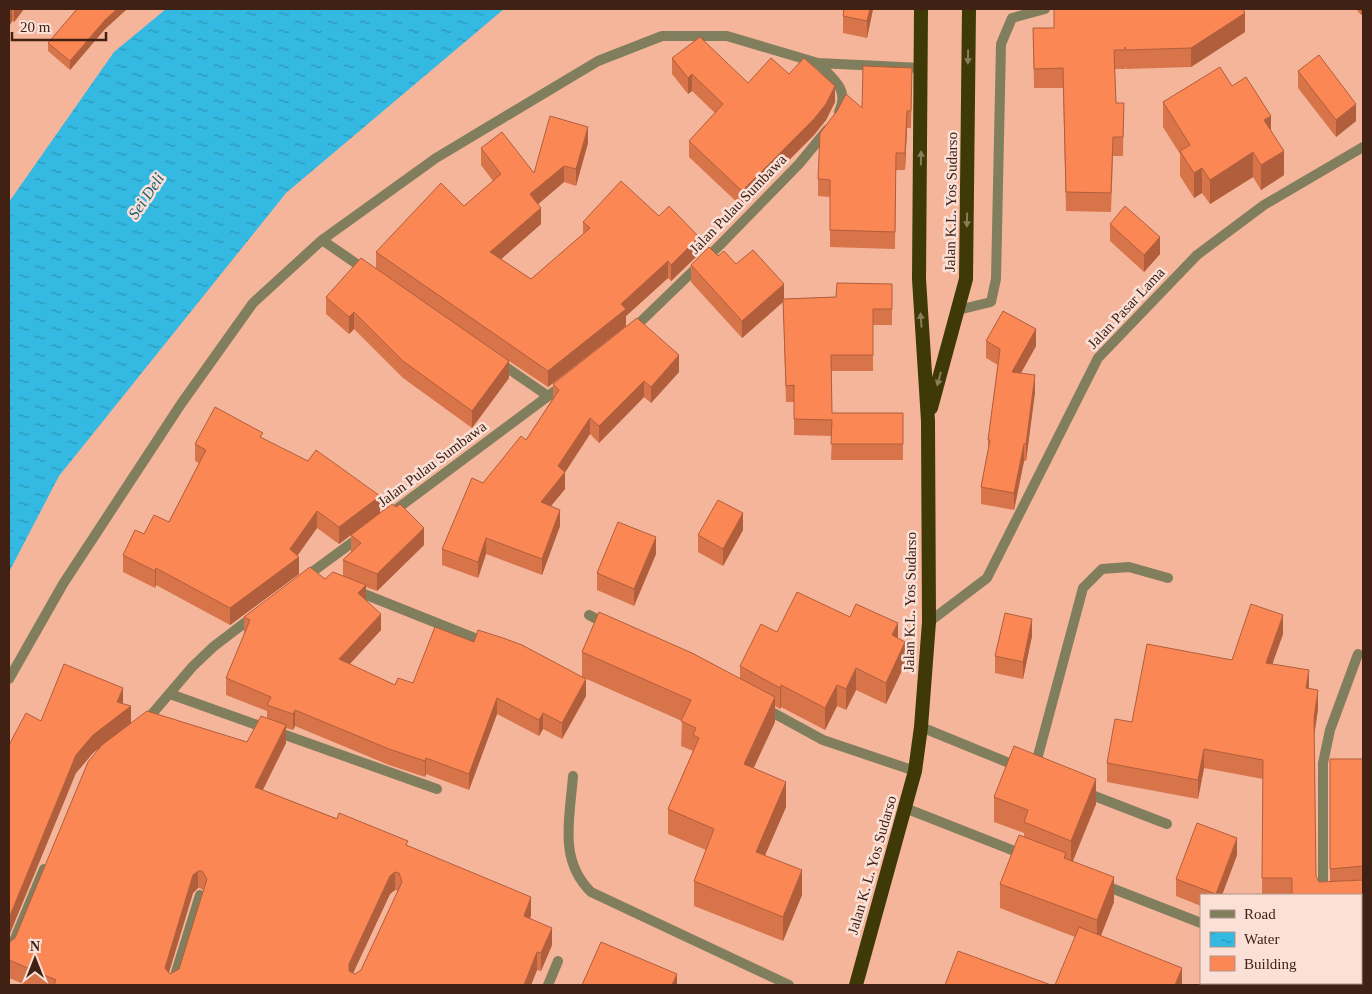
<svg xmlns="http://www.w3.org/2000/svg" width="1372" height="994" font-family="'Times New Roman',serif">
  <defs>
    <pattern id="water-ripples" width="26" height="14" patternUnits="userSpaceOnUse" patternTransform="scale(1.25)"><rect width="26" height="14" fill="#33b9e2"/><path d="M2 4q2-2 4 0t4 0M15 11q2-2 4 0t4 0" fill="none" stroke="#2d96b6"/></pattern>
  </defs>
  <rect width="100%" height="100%" fill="#f5b59a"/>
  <path fill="url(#water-ripples)" d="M166,9H504L286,193L59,476L9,572V202L114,52Z"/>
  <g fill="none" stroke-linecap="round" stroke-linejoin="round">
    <path stroke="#817e5e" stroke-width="10" d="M921,727L1019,767
      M1035,767L1083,588L1102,569L1129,567L1168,578
      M573,776C570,818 558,860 591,892L789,985
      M1084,792L1167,824"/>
    <path stroke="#817e5e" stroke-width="10" d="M818,63C833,79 850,89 839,112
      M322,240L367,271
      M958,310L991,302L996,279L1001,44L1012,18L1045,9
      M631,331L719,246L799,164L827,130
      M500,363L548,396
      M390,514L563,385
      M304,578L361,536
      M354,590L487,643
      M589,615L608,625
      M929,622L987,578L1098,358L1197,255L1264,205L1363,147
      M9,679L63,584L181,404L253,303L322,240L436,158L598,61L662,36H727L818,63L922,68
      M170,694L437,789
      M764,708L823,740L915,771
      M146,721L193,666L213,647L255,615
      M905,808L1025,855
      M1101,884L1201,923
      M1323,895V763L1330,730L1358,654
      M9,953L44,869
      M172,985L200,895
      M548,985L558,961"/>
    <path stroke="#3e3906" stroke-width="14" d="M931,408L966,279L969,9
      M856,985L915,771L921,727L929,622L928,421L919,279L921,9"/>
  </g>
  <path fill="#d87449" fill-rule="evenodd" d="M9,9H24L14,22L12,21L9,27Z
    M77,9H127L105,29L70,70L48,51V43Z
    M844,9H873L867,38L843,33V16Z
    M1054,9L1245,32L1191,67L1126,69L1125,67V69H1115L1116,103H1124L1123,156H1113L1111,212L1066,211L1063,88H1034L1033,28H1054Z
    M1356,9H1363V13L1361,15Z
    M672,58L748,83L789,74L835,102L826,120L814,135L742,207L689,157V141L715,113L692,91L688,94L672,74Z
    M912,68L911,128H907L905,170H896L895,249L830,247V197L818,196V179Z
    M1298,71L1356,121L1336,137L1298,88Z
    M1232,86L1271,130L1284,175L1261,190L1253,177L1210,204L1202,193L1194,198L1180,176V154L1163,127V102Z
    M588,143L576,186L564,182L538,204L541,224L501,259L531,279L583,234V222L699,254L671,281L668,278L626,316V326L548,387L509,361V378L472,428L403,378L354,329L349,334L326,314V297L376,268V252L464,206L493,181L481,165V148L534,173Z
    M1110,224L1160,254L1144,272L1110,241Z
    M718,256L736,264L784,299L836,297L892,284V325H873V371H831L832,413H903V460H831L832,436L794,435V402H786L783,302L742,338L691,282V265Z
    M986,341L1036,346L1021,373L1035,392L1026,461H1024L1014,510L981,504V487L988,451V440L998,365L986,358Z
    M679,372L651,403L644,397L599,443L590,434L565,472V489L551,506L560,526L542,575L486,554L478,578L442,565V549L483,483L526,440L553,398V384Z
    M263,438L380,513L339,544L317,528L297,555L299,574L230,625L156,585L155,588L123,572V555L144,534L169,522L199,463L195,461V444Z
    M743,530L723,566L698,552V535Z
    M351,535L424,545L377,591L366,587V600L381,630L349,664L395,685L413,683L586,696L562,739L543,729L539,736L497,714L469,790L426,774L425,777L389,765L295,726L293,730L286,728V743L263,790L408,846L531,915L530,918L552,945L541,971L537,970L531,985H26L9,978V942H10L15,938L100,747L93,753L76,773L41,721L123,704L131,723L247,742L267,718V711L226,695V678L245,633H244V617L325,579L343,576V560L351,552ZM198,888L202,889L203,890L179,969L170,974L169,973L193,893ZM395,890L398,891L361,970L355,974L353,973L390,894Z
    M656,554L634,606L597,590V573Z
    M850,617L898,638L905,664L886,704L856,690L846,710L837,706L825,730L781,707L780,709L775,706V722L753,768L786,807L765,855L802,895L783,941L694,906V881L706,850L668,834V809L693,751L681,746L682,721L582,677V652L740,679V666L777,632Z
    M1283,634L1272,664L1309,688L1318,709L1314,735L1316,876L1319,882L1330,881V759H1363V985L1361,983V895H1262L1263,779L1204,768L1198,799L1107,782V763L1132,722L1232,660Z
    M1032,636L1023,679L995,673V656Z
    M994,797L1096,804L1073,861L1114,902L1101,936L1182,985L1075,937L1000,908V884L1024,837V833L994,822Z
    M1237,855L1222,895H1201V906L1176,896V879Z"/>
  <path fill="#b05e3c" d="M12,9V21L9,27V13Z
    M14,9H24L14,22Z
    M117,9H127L105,29L70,70V61L105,20Z
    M870,9H873L867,38V21Z
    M1361,9H1363V13L1361,15Z
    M1245,13V32L1191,67V48Z
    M692,74V91L688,94V78Z
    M835,86V102L826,120L814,135L742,207V191Z
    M1356,104V121L1336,137V120Z
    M907,111V128L905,170V153Z
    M1271,116V140L1264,120Z
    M588,127V143L576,186V169Z
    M1284,151V175L1261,190V165Z
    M1253,152V177L1210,204V180Z
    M564,166V182L530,211V194Z
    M1202,168V193L1194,198V173Z
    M541,208V224L490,269V252Z
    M699,237V254L671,281V265Z
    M1160,237V254L1144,272V255Z
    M668,261V278L626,316V326L548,387V371L621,304Z
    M784,284V301L742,338V321Z
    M354,312V329L349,334V317Z
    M1036,329V346L1012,389V372Z
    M679,355V372L651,403V387Z
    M509,361V378L472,428V411Z
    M1035,375V392L1026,461V444Z
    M644,381V397L599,443V426Z
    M590,418V434L564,474L565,472V489L541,518V502L558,466Z
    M1024,444V461L1014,510V493Z
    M380,496V513L339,544V527Z
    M560,510V526L542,575V559Z
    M317,511V528L293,562L299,557V574L230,625V608L290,549Z
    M743,513V530L723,566V549Z
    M424,528V545L377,591V574Z
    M656,537V554L634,606V589Z
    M486,538V554L478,578V562Z
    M156,568V585L155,588V571Z
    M366,585V602L358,593Z
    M381,614V630L339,676V659Z
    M1283,615V634L1266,682V663Z
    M1032,619V636L1023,679V662Z
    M898,623V645L892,635Z
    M905,642V664L886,704V683Z
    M856,668V690L846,710V689Z
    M1309,670V689L1306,688Z
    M586,679V696L562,739V723Z
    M781,685V707L780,709V688Z
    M837,685V706L825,730V708Z
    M123,688V705L131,706V724L93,753L76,773L9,936V918L76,755L117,702Z
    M1318,690V709L1314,737V718Z
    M775,697V722L744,789V764Z
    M497,698V714L469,790V774Z
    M295,710V726L293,730V714Z
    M543,713V729L539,736V720Z
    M286,725V743L255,805V787Z
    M1204,749V768L1198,799V780Z
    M426,758V774L425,777V761Z
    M1096,779V804L1071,865V841Z
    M786,782V807L756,876V852Z
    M1237,838V855L1222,895H1216Z
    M802,870V895L783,941V917Z
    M198,871V888L193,893L165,985V968L193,875Z
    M395,872V890L390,894L349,982V964L390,876Z
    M1114,877V902L1097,945V920Z
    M531,897V915L524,934V916Z
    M552,928V945L541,971V953Z
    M537,952V970L531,985H524Z
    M1182,968V985H1175Z
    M677,974V985H672Z"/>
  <path fill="#fb8755" stroke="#b05e3c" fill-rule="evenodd" d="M77,9H117L105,20L70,61L48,43Z
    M844,9H870L867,21L843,16Z
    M1054,9H1243L1245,13L1191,48L1126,50L1125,47V50H1114L1116,103H1124L1123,137H1113L1111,193L1066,192L1063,68L1034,69L1033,28H1054Z
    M700,37L748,83L771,58L789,74L804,58L835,86L826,104L814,119L742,191L689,141L723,104L692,74L688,78L672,58Z
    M1319,55L1356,104L1336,120L1298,71Z
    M863,66L912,68L911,111H907L905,153H896L895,232L830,230V180L818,179L820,133L837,111L846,94L862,108Z
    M1220,67L1232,86L1246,77L1271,116L1264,120L1284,151L1261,165L1253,152L1210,180L1202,168L1194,173L1180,151L1190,145L1163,102Z
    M550,116L588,127L576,169L564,166L530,194L541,208L490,252L531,279L590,228L583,222L621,181L659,216L669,206L699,237L671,265L668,261L621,304L626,309L548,371L376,252L441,183L464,206L501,174L481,148L502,132L534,173Z
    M1125,206L1160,237L1144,255L1110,224Z
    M709,247L718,256L724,251L736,264L753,250L784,284L742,321L691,265Z
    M361,258L509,361L472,411L403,361L354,312L349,317L326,297Z
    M837,283L892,284V309H873V355H831L832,413H903V444H831L832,420L794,419V385L786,386L783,299L836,297Z
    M1003,311L1036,329L1012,372L1035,375L1026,444H1024L1014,493L981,487L990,440H988L1000,349L986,341Z
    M637,318L679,355L651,387L644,381L599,426L590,418L558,466L565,472L541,502L560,510L542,559L486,538L478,562L442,549L472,478L483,483L521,436L526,440L559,390L553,384Z
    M215,407L263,433L260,437L308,461L316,450L380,496L339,527L317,511L290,549L299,557L230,608L156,568L155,571L123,555L135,530L144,534L154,515L169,522L206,450L195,444Z
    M718,500L743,513L723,549L698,535Z
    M392,504L396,507L400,504L424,528L377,574L343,560L361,543L351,535Z
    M618,522L656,537L634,589L597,573Z
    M310,567L325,579L333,572L366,585L358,593L381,614L339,659L395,685L398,678L413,683L435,627L474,642L478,630L503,638L522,645L586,679L562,723L543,713L539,720L497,698L469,774L426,758L425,761L389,749L295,710L293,714L267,705L271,697L226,678L250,620L244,617Z
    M797,592L850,617L856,604L898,623L892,635L905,642L886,683L856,668L846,689L837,685L825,708L781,685L780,688L740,666L761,624L777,632Z
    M1251,604L1283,615L1266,663L1309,670L1306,688L1318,690L1314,718L1316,876L1319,882L1363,880V985H1290L1289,983H1361V895H1292V878H1262L1263,760L1204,749L1198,780L1107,763L1115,719L1132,722L1147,644L1232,660Z
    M599,612L692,653L775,697L744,764L786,782L756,852L802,870L783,917L694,881L714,829L668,809L699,738L693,735L696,728L681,721L691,700L582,652Z
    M1005,613L1032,619L1023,662L995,656Z
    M64,664L123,688L117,702L131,706L93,735L76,755L9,918V745L26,713L41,721Z
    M147,711L247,742L261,716L286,725L255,787L337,819L339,813L408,841L406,845L531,897L524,916L552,928L541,953L537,952L524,985H54L56,980L9,960V942H10L15,938L88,762L102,745ZM198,871H202L207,879L179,969L170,974L165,968L193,875ZM395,872L399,873L402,882L361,970L355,974L349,971V964L390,876Z
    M1014,746L1096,779L1071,841L1024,822L1028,810L994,797Z
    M1330,759H1363V866L1330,869Z
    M1197,823L1237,838L1216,894L1176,879Z
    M1019,835L1066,853L1064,858L1114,877L1097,920L1000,884Z
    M1079,927L1182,968L1175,985H1055Z
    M601,942L677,974L672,985H582Z
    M958,951L1051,985H945Z"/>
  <defs><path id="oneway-solid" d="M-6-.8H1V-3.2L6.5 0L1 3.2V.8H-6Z" transform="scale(1.25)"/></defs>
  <g fill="#897c59">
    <use href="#oneway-solid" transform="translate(968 57) rotate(91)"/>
    <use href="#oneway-solid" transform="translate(921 158) rotate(-89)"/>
    <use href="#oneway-solid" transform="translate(967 220) rotate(91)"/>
    <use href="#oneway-solid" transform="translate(921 320) rotate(-94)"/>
    <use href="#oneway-solid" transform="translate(939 379) rotate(105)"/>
  </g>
  <g text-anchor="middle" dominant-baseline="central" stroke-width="5" stroke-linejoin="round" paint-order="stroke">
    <g font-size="15" fill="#402114" stroke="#fae0d6">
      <text transform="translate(951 202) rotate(-89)">Jalan K.L. Yos Sudarso</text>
      <text transform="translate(738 204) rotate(-46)">Jalan Pulau Sumbawa</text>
      <text transform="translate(1126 308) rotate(-47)">Jalan Pasar Lama</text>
      <text transform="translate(432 464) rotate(-37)">Jalan Pulau Sumbawa</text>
      <text transform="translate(910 602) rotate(-89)">Jalan K.L. Yos Sudarso</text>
      <text transform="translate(872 865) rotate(-74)">Jalan K. L. Yos Sudarso</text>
    </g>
    <g font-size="16" font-style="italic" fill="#1a5f74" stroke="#fae0d6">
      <text transform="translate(146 196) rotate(-56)">Sei Deli</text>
    </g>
  </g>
  <rect width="1372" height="994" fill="none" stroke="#402114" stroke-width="20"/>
  <rect x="1200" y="894" width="162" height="90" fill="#fae0d6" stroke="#b09488"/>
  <rect x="1210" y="910" width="25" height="8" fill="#817e5e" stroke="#b09488"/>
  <text x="1244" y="919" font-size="15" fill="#402114">Road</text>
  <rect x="1210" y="932" width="25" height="15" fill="url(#water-ripples)" stroke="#b09488"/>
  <text x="1244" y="944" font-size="15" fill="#402114">Water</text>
  <rect x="1210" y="956" width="25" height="15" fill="#fb8755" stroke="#b09488"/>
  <text x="1244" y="969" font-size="15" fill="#402114">Building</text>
  <g transform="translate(35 959)" stroke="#fae0d6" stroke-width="4" paint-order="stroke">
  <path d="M0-4L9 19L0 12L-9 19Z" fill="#402114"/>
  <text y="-8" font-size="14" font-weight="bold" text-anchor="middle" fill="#402114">N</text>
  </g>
  <path d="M12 32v8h94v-8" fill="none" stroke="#402114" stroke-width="2.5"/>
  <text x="20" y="32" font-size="15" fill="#402114" stroke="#fae0d6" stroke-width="4" paint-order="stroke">20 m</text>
</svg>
